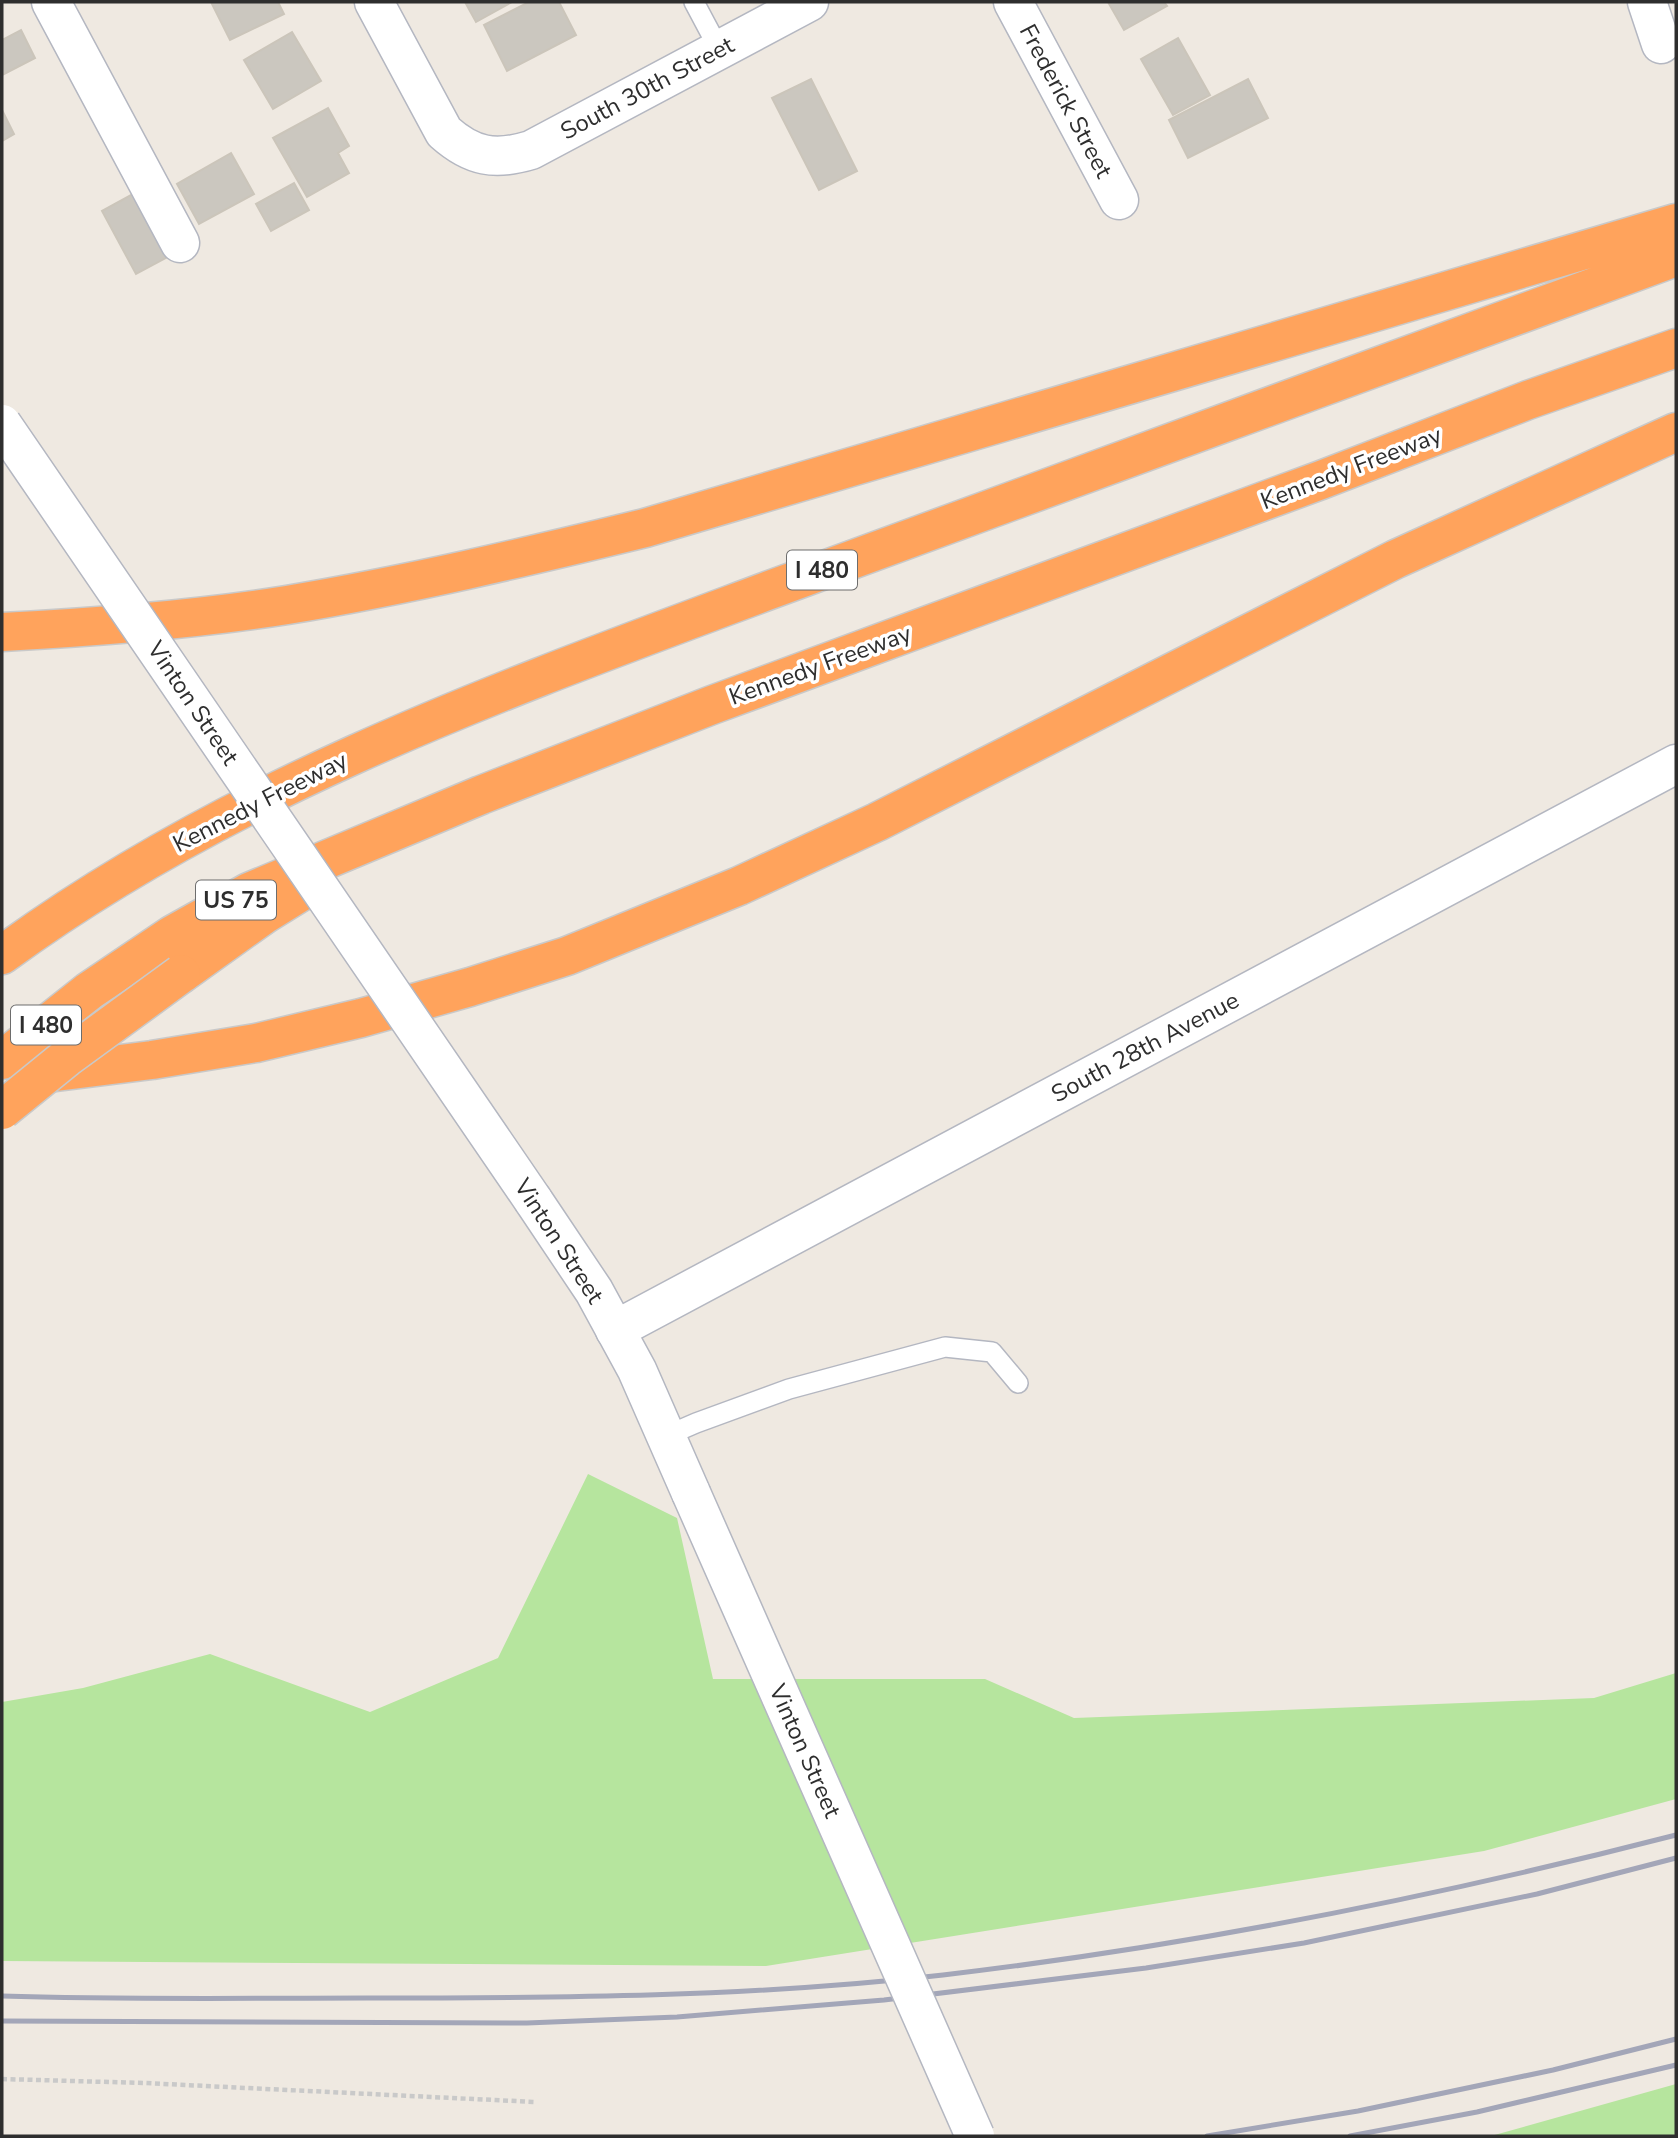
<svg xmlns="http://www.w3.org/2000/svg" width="1678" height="2138" font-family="'Nunito Sans',sans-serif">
  <rect width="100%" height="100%" fill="#efe9e1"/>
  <path fill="#b6e59e" d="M588,1474L677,1518L713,1679H985L1074,1718L1594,1698L1676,1673V1799L1484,1851L766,1966L2,1961V1702L83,1688L210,1654L370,1712L498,1658Z
    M1676,2084V2136H1491Z"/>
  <path fill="#cbc7bf" stroke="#cbc5ba" stroke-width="2" d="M211,2H278L284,14L230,40Z
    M465,2H512L476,22Z
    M529,2H559L576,35L507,71L484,25Z
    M1108,2H1164L1167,6L1124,30Z
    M21,30L35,58L2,75V40Z
    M292,32L321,81L273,109L244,60Z
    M1178,38L1210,95L1173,115L1141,59Z
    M811,79L857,171L819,190L772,98Z
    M1248,79L1268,118L1188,158L1169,120Z
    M328,108L349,146L338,153L349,173L307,197L273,138Z
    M2,110L14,134L2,141Z
    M231,153L254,194L199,224L177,184Z
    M294,183L309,210L271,231L256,204Z
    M140,190L175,253L136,274L102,211Z"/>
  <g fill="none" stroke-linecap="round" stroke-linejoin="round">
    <defs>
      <path id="lane" d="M694,2L719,49
        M666,1436L696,1423L789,1389L945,1347L992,1352L1018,1383"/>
      <path id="street" d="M51,2L180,243
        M374,2L444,132C472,157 495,161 531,150L809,2
        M1013,2L1119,200
        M1647,2L1661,44
        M615,1330L1676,764"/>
      <path id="secondary" d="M533,1200L594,1291L637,1370L691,1493"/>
      <path id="highway" d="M2,632C97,627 193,620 287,605C408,585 526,557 645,528L1676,223
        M2,955C231,787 502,690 767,591C1069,478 1374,370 1676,257
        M181,974L265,914L307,888
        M2,1060L89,991L172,935L249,892L481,795L712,705L1321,480L1528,400L1676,348
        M32,1075L152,1060L256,1043L361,1018L470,987L567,956L739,886L877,822L1396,559L1676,432"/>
    </defs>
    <use href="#lane" stroke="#b4b7c1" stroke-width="22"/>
    <use href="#street" stroke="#b4b7c1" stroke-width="41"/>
    <use href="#secondary" stroke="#b4b7c1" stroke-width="41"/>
    <use href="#highway" stroke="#c9c9c9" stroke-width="41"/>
    <path stroke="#c9c9c9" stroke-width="4.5" stroke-dasharray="5 3.5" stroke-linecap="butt" d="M2,2079L144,2083L535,2102"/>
    <use href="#lane" stroke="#fff" stroke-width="19"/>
    <use href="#street" stroke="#fff" stroke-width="38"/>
    <use href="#secondary" stroke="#fff" stroke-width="38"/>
    <use href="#highway" stroke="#ffa35c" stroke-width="38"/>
    <path stroke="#a3a6b8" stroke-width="5" d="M2,1996C123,2000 245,1998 367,1998C559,1998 752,1997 943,1975C1191,1946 1435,1897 1676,1835
      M2,2021L527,2023L677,2017L884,2000L1146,1968L1304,1943L1537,1894L1676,1858
      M1207,2136L1358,2111L1553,2070L1676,2039
      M1350,2136L1477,2112L1676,2065"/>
    <defs>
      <path id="secondary-bridge" d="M2,424L533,1200
        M691,1493L975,2136"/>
      <path id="highway-bridge" d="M2,1110L66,1058L181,974"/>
    </defs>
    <use href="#secondary-bridge" stroke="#b4b7c1" stroke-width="41" stroke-linecap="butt"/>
    <use href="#highway-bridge" stroke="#c9c9c9" stroke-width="41" stroke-linecap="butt"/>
    <use href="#secondary-bridge" stroke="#fff" stroke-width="38"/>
    <use href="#highway-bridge" stroke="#ffa35c" stroke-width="38"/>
  </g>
  <g text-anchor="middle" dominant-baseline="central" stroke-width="7" stroke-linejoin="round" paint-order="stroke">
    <g fill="#fff" stroke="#6d6d6d" stroke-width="2">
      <rect x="787" y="550.5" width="70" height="39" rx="5"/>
      <rect x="196" y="880.5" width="80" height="39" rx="5"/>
      <rect x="11" y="1005.5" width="70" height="39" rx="5"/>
    </g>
    <g font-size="23" font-weight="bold" fill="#2e2e2e">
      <text x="822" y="570">I 480</text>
      <text x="236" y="900">US 75</text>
      <text x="46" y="1025">I 480</text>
    </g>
    <g font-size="24" fill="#2e2e2e" stroke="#fff">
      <text transform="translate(647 88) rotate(-28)">South 30th Street</text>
      <text transform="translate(1066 101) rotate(62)">Frederick Street</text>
      <text transform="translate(1351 468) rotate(-21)">Kennedy Freeway</text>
      <text transform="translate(820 665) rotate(-20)">Kennedy Freeway</text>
      <text transform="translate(193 703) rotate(56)">Vinton Street</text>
      <text transform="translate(260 802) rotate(-27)">Kennedy Freeway</text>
      <text transform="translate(1145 1047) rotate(-28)">South 28th Avenue</text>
      <text transform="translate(559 1241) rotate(57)">Vinton Street</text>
      <text transform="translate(805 1751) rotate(66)">Vinton Street</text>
    </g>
  </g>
  <rect width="1678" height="2138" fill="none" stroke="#2e2e2e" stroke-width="7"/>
</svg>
